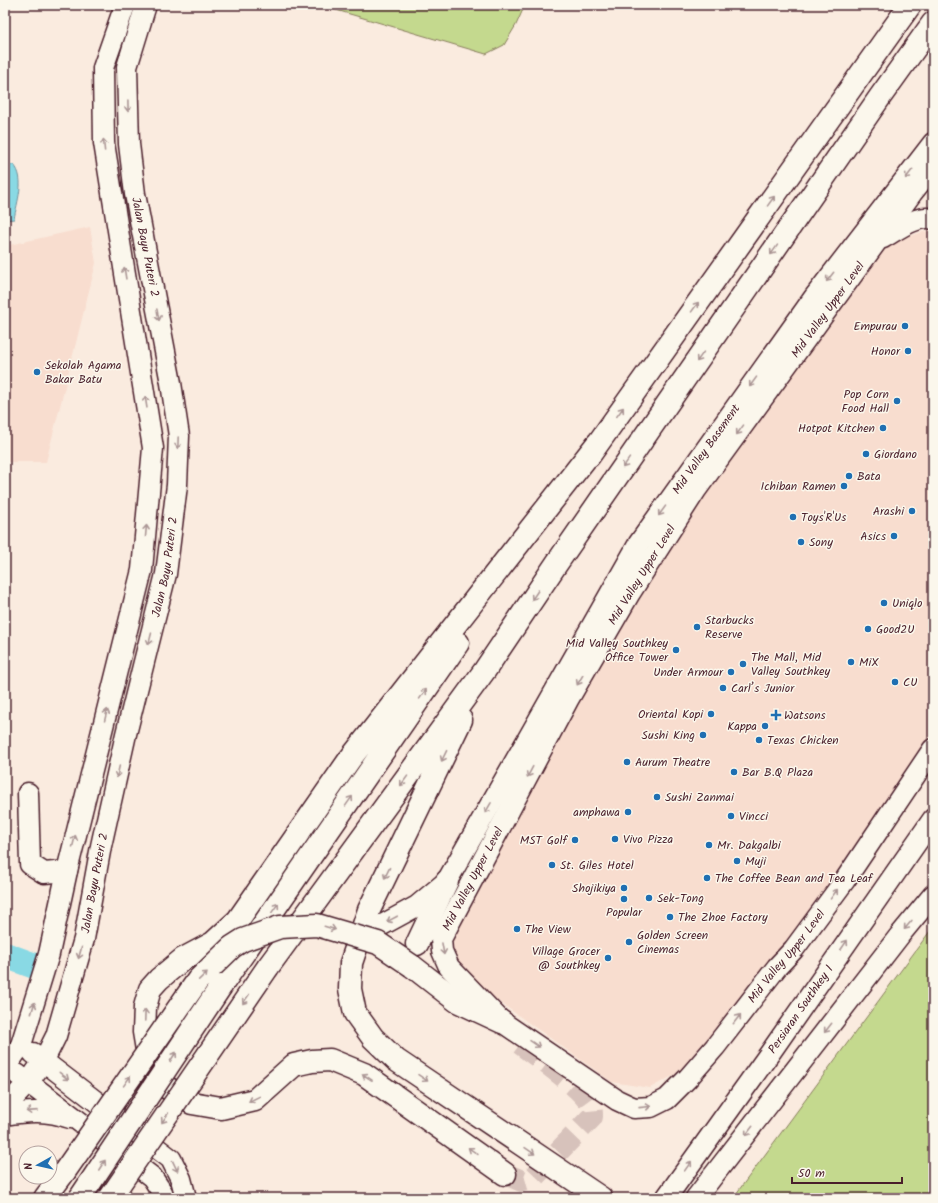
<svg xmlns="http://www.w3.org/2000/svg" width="938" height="1203" font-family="Kalam,sans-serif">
  <rect width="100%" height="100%" fill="#faebdf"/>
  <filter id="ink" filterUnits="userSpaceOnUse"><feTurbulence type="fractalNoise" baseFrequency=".025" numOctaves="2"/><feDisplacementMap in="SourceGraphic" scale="8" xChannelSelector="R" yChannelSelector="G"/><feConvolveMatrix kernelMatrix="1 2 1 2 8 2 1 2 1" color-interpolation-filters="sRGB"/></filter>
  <g filter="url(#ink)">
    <path fill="#f8ddcf" d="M90,227L96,263L46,462H5V246Z
      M933,229V737L852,859L765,974L678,1073L650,1088L612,1082L474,984L454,964L447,942L625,612L705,488L883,244Z"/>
    <path fill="#c4d98e" stroke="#877c5c" d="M319,5H525L516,25L504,45L486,54Z
      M933,927V1198H733Z"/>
    <path fill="#89d9e4" stroke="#708f9a" d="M5,164L14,165C26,179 17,202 14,219L5,220Z"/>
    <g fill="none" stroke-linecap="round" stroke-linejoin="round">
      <path stroke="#89d9e4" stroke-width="26" d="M5,955L32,965"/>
      <path stroke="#d7c2bb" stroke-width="22" stroke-dasharray="22 11" stroke-linecap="butt" d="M505,1174L522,1181L533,1178L592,1117C592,1112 592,1107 589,1102C577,1084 535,1056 517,1041"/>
      <defs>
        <g id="minor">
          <path id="s1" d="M933,167L912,193L696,490L630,593L568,700L441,939L442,951L449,967L502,1022L617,1100L634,1108L651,1107L667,1099L688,1078L715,1047L777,967L794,949L845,880L933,749"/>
          <path d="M883,238C896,231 917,214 933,219"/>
          <path d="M28,793L30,864L44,873L67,871"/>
          <path id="s2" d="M361,932L384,924L417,906L447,881L639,543L815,296L933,143"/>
          <path d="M33,1053L171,1159L181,1179L186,1198"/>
          <path d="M5,1068L21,1045L49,954L67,871L142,570L153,448L104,143L103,68L125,5"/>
          <path d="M17,1074L152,1177L162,1192L164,1198"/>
          <path id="s3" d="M5,1107L28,1083L44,1060L56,1036L84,939L101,846L126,734L166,574L177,485L179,436L171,383L135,194L129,144L127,67L146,5"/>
          <path d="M5,1115C28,1111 47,1110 70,1118"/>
          <path id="s4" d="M666,1198L770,1053L933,819"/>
          <path d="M696,1198L900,935L933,895"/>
        </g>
        <path id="highway" d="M589,456L910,5
          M461,720L369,910L351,963L350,989L355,1013L373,1038L396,1060L601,1198
          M417,944L447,881
          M412,966L457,1001L502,1022
          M268,967L485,670L557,563L880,97L933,23
          M221,986L458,643
          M505,1174L364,1074L330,1060L312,1061L294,1065L255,1100L221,1108L192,1103L166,1087L149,1062L144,1032L145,1007L150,989L159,979L183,959L213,943L238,920L350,759L597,444
          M45,1198L65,1171"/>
      </defs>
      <use href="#minor" stroke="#4a1f2b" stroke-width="23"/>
      <use href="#highway" stroke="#4a1f2b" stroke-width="25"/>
      <use href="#minor" stroke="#fbf7ec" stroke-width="20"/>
      <use href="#highway" stroke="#fbf7ec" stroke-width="22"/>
      <defs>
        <path id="highway-bridge" d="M65,1171L198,980L232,947L243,940L280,927L317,925L378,943L412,966
          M80,1198L221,986
          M110,1198L268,967"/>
      </defs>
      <use href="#highway-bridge" stroke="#4a1f2b" stroke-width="25" stroke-linecap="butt"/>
      <use href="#highway-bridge" stroke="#fbf7ec" stroke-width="22"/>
    </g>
    <defs><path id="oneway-shaft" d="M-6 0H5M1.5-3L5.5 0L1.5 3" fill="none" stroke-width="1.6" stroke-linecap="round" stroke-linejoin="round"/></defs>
    <g stroke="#ab9695">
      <use href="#oneway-shaft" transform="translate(128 106) rotate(89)"/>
      <use href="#oneway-shaft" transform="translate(104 145) rotate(-96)"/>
      <use href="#oneway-shaft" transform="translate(909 174) rotate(128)"/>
      <use href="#oneway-shaft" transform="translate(771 201) rotate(-54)"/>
      <use href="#oneway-shaft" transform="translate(774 250) rotate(125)"/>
      <use href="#oneway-shaft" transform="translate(125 273) rotate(-99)"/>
      <use href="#oneway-shaft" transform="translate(830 277) rotate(128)"/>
      <use href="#oneway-shaft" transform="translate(695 307) rotate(-54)"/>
      <use href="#oneway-shaft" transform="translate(158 315) rotate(79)"/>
      <use href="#oneway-shaft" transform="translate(700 357) rotate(125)"/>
      <use href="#oneway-shaft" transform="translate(753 382) rotate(126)"/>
      <use href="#oneway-shaft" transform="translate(146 402) rotate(-99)"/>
      <use href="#oneway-shaft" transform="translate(620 412) rotate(-54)"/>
      <use href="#oneway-shaft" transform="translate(740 430) rotate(126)"/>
      <use href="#oneway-shaft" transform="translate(178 443) rotate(92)"/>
      <use href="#oneway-shaft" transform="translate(626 463) rotate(125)"/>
      <use href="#oneway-shaft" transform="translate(662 511) rotate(126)"/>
      <use href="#oneway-shaft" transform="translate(146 531) rotate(-85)"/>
      <use href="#oneway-shaft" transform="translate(535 595) rotate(124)"/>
      <use href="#oneway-shaft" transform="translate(150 639) rotate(104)"/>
      <use href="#oneway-shaft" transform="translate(580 680) rotate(120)"/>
      <use href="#oneway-shaft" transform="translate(423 694) rotate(-55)"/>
      <use href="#oneway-shaft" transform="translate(106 715) rotate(-76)"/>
      <use href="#oneway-shaft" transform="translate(444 756) rotate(116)"/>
      <use href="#oneway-shaft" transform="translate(118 772) rotate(103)"/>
      <use href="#oneway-shaft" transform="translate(530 772) rotate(118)"/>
      <use href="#oneway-shaft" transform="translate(404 781) rotate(126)"/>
      <use href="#oneway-shaft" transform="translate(349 801) rotate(-55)"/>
      <use href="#oneway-shaft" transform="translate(488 808) rotate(120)"/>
      <use href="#oneway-shaft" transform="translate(74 841) rotate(-76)"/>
      <use href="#oneway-shaft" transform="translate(387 873) rotate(116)"/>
      <use href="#oneway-shaft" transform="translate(834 894) rotate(-54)"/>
      <use href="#oneway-shaft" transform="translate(275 908) rotate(-55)"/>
      <use href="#oneway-shaft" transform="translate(392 919) rotate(152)"/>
      <use href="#oneway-shaft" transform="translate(908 925) rotate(130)"/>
      <use href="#oneway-shaft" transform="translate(330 928) rotate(17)"/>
      <use href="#oneway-shaft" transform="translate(844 945) rotate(-56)"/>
      <use href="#oneway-shaft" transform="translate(443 949) rotate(80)"/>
      <use href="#oneway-shaft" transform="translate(80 953) rotate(106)"/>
      <use href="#oneway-shaft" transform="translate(203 976) rotate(-44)"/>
      <use href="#oneway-shaft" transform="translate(246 999) rotate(124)"/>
      <use href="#oneway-shaft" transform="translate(33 1008) rotate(-74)"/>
      <use href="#oneway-shaft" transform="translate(145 1015) rotate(-88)"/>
      <use href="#oneway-shaft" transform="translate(737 1019) rotate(-52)"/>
      <use href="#oneway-shaft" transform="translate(828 1028) rotate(128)"/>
      <use href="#oneway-shaft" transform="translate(535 1044) rotate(34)"/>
      <use href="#oneway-shaft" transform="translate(173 1057) rotate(-57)"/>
      <use href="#oneway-shaft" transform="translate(64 1076) rotate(38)"/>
      <use href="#oneway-shaft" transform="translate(367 1077) rotate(-147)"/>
      <use href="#oneway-shaft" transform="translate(423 1078) rotate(34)"/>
      <use href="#oneway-shaft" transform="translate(127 1081) rotate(-55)"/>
      <use href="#oneway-shaft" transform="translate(254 1099) rotate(154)"/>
      <use href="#oneway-shaft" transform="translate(645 1107) rotate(-6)"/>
      <use href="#oneway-shaft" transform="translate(32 1111) rotate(176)"/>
      <use href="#oneway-shaft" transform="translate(165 1118) rotate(124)"/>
      <use href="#oneway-shaft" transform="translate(749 1131) rotate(128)"/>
      <use href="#oneway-shaft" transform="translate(473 1151) rotate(-145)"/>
      <use href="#oneway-shaft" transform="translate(530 1151) rotate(34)"/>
      <use href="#oneway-shaft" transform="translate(102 1165) rotate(-57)"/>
      <use href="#oneway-shaft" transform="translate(175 1166) rotate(65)"/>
      <use href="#oneway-shaft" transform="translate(688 1166) rotate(-55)"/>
    </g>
  </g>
  <g fill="#1f6fb2" stroke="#fbf7ec" stroke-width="1.5">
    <circle cx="905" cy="326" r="4"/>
    <circle cx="908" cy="351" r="4"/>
    <circle cx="37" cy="372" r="4"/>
    <circle cx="897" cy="401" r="4"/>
    <circle cx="883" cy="428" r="4"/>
    <circle cx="866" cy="454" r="4"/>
    <circle cx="849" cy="476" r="4"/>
    <circle cx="844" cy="486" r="4"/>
    <circle cx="912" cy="511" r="4"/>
    <circle cx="793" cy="517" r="4"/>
    <circle cx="894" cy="536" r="4"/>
    <circle cx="801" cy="542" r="4"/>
    <circle cx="884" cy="603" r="4"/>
    <circle cx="697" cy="627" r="4"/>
    <circle cx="868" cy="629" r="4"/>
    <circle cx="676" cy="650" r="4"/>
    <circle cx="851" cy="662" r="4"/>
    <circle cx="743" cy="664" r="4"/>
    <circle cx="731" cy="672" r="4"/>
    <circle cx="895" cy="682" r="4"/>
    <circle cx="723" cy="688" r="4"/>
    <circle cx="711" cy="714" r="4"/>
    <path d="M774 709h4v4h4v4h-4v4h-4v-4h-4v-4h4z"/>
    <circle cx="765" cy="726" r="4"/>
    <circle cx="703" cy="735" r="4"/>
    <circle cx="759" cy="740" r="4"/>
    <circle cx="627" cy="762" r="4"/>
    <circle cx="734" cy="772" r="4"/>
    <circle cx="657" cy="797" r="4"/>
    <circle cx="628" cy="812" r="4"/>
    <circle cx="731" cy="816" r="4"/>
    <circle cx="615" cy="839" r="4"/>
    <circle cx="575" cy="840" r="4"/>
    <circle cx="709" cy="845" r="4"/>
    <circle cx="737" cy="861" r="4"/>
    <circle cx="552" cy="865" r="4"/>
    <circle cx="707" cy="878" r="4"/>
    <circle cx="624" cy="888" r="4"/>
    <circle cx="649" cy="898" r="4"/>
    <circle cx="624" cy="899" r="4"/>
    <circle cx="670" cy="917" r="4"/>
    <circle cx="517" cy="929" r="4"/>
    <circle cx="629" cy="942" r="4"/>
    <circle cx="608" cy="958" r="4"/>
  </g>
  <g text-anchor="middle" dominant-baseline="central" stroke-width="3" stroke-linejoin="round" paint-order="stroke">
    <g font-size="12" fill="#4a1f2b" stroke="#fbf7ec">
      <text transform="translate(145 247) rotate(79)">Jalan Bayu Puteri 2</text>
      <text transform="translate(828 310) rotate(-54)">Mid Valley Upper Level</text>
      <text stroke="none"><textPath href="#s2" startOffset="605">Mid Valley Basement</textPath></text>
      <text stroke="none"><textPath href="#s3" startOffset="570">Jalan Bayu Puteri 2</textPath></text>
      <text transform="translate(642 575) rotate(-58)">Mid Valley Upper Level</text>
      <text transform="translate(473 879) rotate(-62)">Mid Valley Upper Level</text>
      <text stroke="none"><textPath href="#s3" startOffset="246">Jalan Bayu Puteri 2</textPath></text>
      <text stroke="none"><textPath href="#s1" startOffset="1402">Mid Valley Upper Level</textPath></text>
      <text stroke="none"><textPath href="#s4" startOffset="232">Persiaran Southkey 1</textPath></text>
    </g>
    <g font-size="12" fill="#4a1f2b" stroke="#fbf7ec" text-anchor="start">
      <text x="897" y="326" text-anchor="end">Empurau</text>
      <text x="900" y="351" text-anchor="end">Honor</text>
      <text x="45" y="365">Sekolah Agama<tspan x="45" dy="14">Bakar Batu</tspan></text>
      <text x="889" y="394" text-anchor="end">Pop Corn<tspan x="889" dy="14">Food Hall</tspan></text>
      <text x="875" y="428" text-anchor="end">Hotpot Kitchen</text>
      <text x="874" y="454">Giordano</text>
      <text x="857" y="476">Bata</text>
      <text x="836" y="486" text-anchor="end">Ichiban Ramen</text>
      <text x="904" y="511" text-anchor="end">Arashi</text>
      <text x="801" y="517">Toys'R'Us</text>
      <text x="886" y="536" text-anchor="end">Asics</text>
      <text x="809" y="542">Sony</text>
      <text x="892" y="603">Uniqlo</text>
      <text x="705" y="620">Starbucks<tspan x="705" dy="14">Reserve</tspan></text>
      <text x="876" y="629">Good2U</text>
      <text x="668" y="643" text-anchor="end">Mid Valley Southkey<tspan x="668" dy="14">Office Tower</tspan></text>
      <text x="751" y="657">The Mall, Mid<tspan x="751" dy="14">Valley Southkey</tspan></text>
      <text x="859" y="662">MiX</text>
      <text x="723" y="672" text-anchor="end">Under Armour</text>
      <text x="903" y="682">CU</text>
      <text x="731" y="688">Carl’s Junior</text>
      <text x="703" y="714" text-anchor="end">Oriental Kopi</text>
      <text x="784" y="715">Watsons</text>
      <text x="757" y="726" text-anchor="end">Kappa</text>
      <text x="695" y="735" text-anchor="end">Sushi King</text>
      <text x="767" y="740">Texas Chicken</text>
      <text x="635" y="762">Aurum Theatre</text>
      <text x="742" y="772">Bar B.Q Plaza</text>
      <text x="665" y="797">Sushi Zanmai</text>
      <text x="620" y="812" text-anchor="end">amphawa</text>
      <text x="739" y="816">Vincci</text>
      <text x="623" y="839">Vivo Pizza</text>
      <text x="567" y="840" text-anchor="end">MST Golf</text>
      <text x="717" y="845">Mr. Dakgalbi</text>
      <text x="745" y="861">Muji</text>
      <text x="560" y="865">St. Giles Hotel</text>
      <text x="715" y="878">The Coffee Bean and Tea Leaf</text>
      <text x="616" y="888" text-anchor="end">Shojikiya</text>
      <text x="657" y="898">Sek-Tong</text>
      <text x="624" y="912" text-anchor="middle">Popular</text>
      <text x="678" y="917">The Zhoe Factory</text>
      <text x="525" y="929">The View</text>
      <text x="637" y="935">Golden Screen<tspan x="637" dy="14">Cinemas</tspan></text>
      <text x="600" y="951" text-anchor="end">Village Grocer<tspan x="600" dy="14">@ Southkey</tspan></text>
    </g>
  </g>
  <rect width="938" height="1203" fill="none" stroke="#fbf7ec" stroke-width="20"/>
  <rect x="10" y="10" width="918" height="1183" fill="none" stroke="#4a1f2b" stroke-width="1.5" filter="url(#ink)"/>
  <g transform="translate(38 1165) rotate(262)"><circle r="19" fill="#fbf7ec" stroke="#b4a19f"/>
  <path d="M0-3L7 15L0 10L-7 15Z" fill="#1f6fb2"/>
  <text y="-6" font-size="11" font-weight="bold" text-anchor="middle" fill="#4a1f2b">N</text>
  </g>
  <path d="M792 1177v6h110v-6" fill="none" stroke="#4a1f2b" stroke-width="2"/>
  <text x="798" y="1177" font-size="12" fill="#4a1f2b" stroke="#fbf7ec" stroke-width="3" paint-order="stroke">50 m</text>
</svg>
